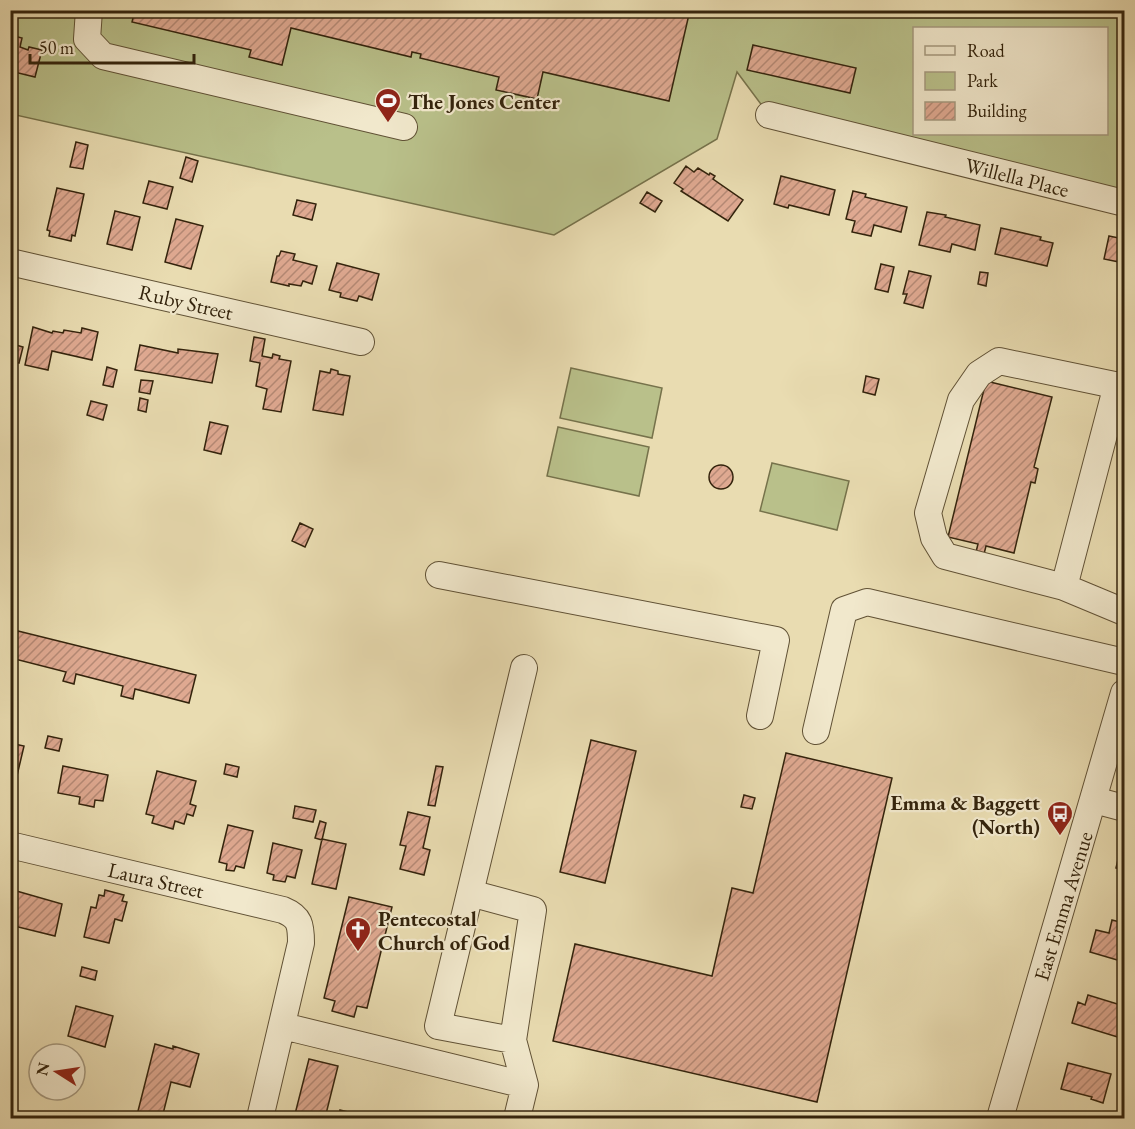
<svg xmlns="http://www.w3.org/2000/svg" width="1135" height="1129" font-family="'EB Garamond',serif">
  <defs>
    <pattern id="building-hatch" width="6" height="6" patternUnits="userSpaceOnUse" patternTransform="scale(1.5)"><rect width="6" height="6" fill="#dfa991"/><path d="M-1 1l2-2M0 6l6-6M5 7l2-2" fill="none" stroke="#b58975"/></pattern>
  </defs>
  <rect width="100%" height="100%" fill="#e9dcb1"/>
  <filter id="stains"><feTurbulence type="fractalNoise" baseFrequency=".00333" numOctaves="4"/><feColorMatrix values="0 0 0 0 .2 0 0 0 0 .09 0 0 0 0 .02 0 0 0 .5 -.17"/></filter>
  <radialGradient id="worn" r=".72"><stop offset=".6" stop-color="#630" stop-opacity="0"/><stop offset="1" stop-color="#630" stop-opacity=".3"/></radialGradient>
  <path fill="#b9c08a" stroke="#76724b" stroke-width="1.5" fill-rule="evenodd" d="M11,11H1124V203L769,115L737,72L717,139L554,235L11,114ZM914,28H1106V134H914Z
    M571,368L662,388L652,438L560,418Z
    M558,427L649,447L639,496L547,476Z
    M772,463L849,481L837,530L760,511Z"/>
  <path fill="url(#building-hatch)" stroke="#33230c" stroke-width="1.5" d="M135,10H690L669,101L543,72L537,99L496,90L499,77L420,58L421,54L412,52L411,57L291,28L282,65L249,57L251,50L132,22Z
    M10,35L22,38L20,47L28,50L29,47L42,50L35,77L10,71Z
    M753,45L856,68L850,93L747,70Z
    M76,142L88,145L83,169L70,167Z
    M186,157L198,161L192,182L180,178Z
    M686,166L694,172L698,168L709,175L710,173L715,176L713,179L743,200L728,221L681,191L683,189L674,183Z
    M781,176L835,190L829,215L789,205L788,208L774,204Z
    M149,181L173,187L167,209L143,203Z
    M57,188L84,194L75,236L72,235L71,241L49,236L50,231L47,230Z
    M853,191L866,194L865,197L907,207L901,232L874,225L871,236L852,232L855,221L846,219Z
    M647,192L662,201L655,212L640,203Z
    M297,200L316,204L312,220L293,215Z
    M115,211L140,217L132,250L107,244Z
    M927,212L946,215L945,217L980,225L975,250L952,244L950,252L919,245Z
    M176,219L203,226L191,269L165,262Z
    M1001,228L1041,237L1040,240L1053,243L1047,266L995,254Z
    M1109,236L1124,239V263L1104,259Z
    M281,251L295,254L293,260L317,266L312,284L303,281L301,286L289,284V286L271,282L277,256H279Z
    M337,263L379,274L372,300L359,296L357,301L340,297L341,293L329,290Z
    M881,264L894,267L888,292L875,289Z
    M909,271L931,276L923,308L904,303L907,294H903Z
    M980,272L988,273L986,286L978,284Z
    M33,327L52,333L53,331L63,333L64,330L81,333L82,328L98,332L92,360L52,351L48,370L25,365Z
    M254,337L265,339L262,356L272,358L273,354L280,356L279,359L291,361L281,412L263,409L267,389L256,386L260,363L250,361Z
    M16,345L23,347L19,363L12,361Z
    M140,345L178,353V349L218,354L212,383L135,370Z
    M107,367L117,370L113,387L103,385Z
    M331,369L338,371V374L350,376L343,415L313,410L320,371L330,373Z
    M866,376L879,379L875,395L863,392Z
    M141,380L153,381L150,394L139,392Z
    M986,381L1052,397L1034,467L1038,469L1035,483L1031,482L1014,553L986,546L984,554L976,552L978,544L948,537Z
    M140,398L148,400L146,412L138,410Z
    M91,401L107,405L103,420L87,415Z
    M210,422L228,426L221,454L204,450Z
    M709 477a12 12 0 1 1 24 0a12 12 0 1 1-24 0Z
    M300,523L313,529L305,547L292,541Z
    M18,631L196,675L189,703L135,689L133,699L121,696L123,686L76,674L74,684L63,681L66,672L11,658Z
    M48,736L62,739L59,751L45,748Z
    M591,740L636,751L605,883L560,872Z
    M10,743L24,746L12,797H10Z
    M786,753L892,778L817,1102L553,1041L575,944L712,976L732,888L753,893Z
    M226,764L239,767L237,777L224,774Z
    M63,766L108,775L103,801L95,800L94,807L79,804L80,797L58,793Z
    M436,766L443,767L435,806L428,805Z
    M157,771L196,781L190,804L196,806L193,816L187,814L184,824L175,821L173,829L152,823L154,816L146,814Z
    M744,795L755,798L752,809L741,807Z
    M295,806L316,810L313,822L293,818Z
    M408,812L430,817L423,848L430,850L424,875L400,869L406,846L400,845Z
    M320,821L326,823L322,840L315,838Z
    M228,825L253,831L244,868L236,866L234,871L226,870L227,864L219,862Z
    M322,839L346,844L336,889L312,884Z
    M1123,839H1124V872L1123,870L1116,868Z
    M273,843L302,850L295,878L287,876L285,882L273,880L274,875L267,873Z
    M13,890L62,904L55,936L10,925Z
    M105,890L124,895L122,901L127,902L122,921L115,919L109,943L84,937L91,907L96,908L99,895L104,896Z
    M349,897L392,907L367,1008L357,1006L354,1017L332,1011L335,1001L324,998Z
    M1112,920L1124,923V962L1090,952L1096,930L1109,933Z
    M82,967L97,971L95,980L80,976Z
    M1088,995L1124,1006V1039L1072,1023L1078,1002L1085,1005Z
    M76,1006L113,1016L105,1047L68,1036Z
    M155,1044L173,1049V1046L199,1054L190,1087L171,1082L162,1118H150L137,1115Z
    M309,1059L338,1066L325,1118H294Z
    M1068,1063L1111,1074L1103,1103L1091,1099L1092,1097L1061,1089Z
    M340,1110L372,1118H338Z"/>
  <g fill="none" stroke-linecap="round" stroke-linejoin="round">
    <defs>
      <path id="minor" d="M89,10L87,39L103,56L404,127
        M769,115L1124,203
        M10,262L361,342
        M1124,387L999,361L979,374L961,400L928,513L934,538L945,556L1064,587L1124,612
        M439,575L776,640L760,716
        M1064,587L1117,385
        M816,731L844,610L867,602L1124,662
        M1094,800L1124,808
        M10,845L283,910C300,917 301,925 301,943L260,1118
        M470,893L438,1026L513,1040
        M283,1026L525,1085
        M517,1118L525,1085L513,1040L533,910L470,893L524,668
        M1000,1118L1124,693"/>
    </defs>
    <use href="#minor" stroke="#605135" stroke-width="28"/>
    <use href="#minor" stroke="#f1e8cc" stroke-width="26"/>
  </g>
  <defs>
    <symbol id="stadium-pin" viewBox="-11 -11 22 30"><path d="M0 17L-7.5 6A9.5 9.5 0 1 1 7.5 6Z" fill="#8f2418" stroke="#f1e8cc"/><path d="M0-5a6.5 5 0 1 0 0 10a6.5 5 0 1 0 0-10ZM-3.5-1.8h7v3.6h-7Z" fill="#fff"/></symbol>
    <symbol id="bus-pin" viewBox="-11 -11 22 30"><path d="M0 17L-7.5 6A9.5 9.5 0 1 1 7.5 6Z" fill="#8f2418" stroke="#f1e8cc"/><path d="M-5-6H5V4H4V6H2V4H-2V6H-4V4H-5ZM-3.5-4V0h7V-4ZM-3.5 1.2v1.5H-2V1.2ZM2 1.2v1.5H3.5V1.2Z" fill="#fff"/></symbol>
    <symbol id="church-pin" viewBox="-11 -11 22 30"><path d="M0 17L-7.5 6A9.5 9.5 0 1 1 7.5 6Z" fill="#8f2418" stroke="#f1e8cc"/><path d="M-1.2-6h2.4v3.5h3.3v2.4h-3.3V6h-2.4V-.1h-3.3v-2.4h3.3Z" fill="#fff"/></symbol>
  </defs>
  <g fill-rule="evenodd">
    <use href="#stadium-pin" x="373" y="86" width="30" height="40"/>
    <use href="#bus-pin" x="1045" y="799" width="30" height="40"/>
    <use href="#church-pin" x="343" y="915" width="30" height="40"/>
  </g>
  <g text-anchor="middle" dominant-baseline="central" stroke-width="4.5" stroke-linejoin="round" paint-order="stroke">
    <g font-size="21" font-weight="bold" fill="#33230c" stroke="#f1e8cc" text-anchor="start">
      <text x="408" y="101">The Jones Center</text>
      <text x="1040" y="802" text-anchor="end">Emma &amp; Baggett<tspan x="1040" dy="24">(North)</tspan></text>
      <text x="378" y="918">Pentecostal<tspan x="378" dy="24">Church of God</tspan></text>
    </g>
    <g font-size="21" fill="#33230c" stroke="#f1e8cc">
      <text transform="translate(1017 177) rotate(14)">Willella Place</text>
      <text transform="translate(186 302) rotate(13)">Ruby Street</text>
      <text transform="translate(156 880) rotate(13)">Laura Street</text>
      <text transform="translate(1063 906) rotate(-73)">East Emma Avenue</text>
    </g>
  </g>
  <rect width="1135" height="1129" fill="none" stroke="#e9dcb1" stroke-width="36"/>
  <rect x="12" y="12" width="1111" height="1105" fill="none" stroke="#33230c" stroke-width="3"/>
  <rect x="18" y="18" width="1099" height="1093" fill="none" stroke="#33230c" stroke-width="1.5"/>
  <rect x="913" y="27" width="195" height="108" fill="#f1e8cc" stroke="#a5997f" stroke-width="1.5"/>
  <rect x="925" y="46" width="30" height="9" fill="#f1e8cc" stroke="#a5997f" stroke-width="1.5"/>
  <text x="967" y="57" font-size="18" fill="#33230c">Road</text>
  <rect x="925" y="72" width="30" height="18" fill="#b9c08a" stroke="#a5997f" stroke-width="1.5"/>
  <text x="967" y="87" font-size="18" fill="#33230c">Park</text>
  <rect x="925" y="102" width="30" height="18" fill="url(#building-hatch)" stroke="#a5997f" stroke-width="1.5"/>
  <text x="967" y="117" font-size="18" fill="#33230c">Building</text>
  <g transform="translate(57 1072) rotate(282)"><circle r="28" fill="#f1e8cc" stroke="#a5997f" stroke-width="1.5"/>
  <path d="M0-4.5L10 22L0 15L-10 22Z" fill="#8f2418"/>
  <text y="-9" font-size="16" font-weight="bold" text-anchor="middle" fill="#33230c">N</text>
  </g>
  <path d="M30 54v9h164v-9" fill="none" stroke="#33230c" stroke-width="3"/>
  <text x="39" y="54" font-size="18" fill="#33230c" stroke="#f1e8cc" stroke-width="4.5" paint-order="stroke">50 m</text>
  <rect width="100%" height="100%" filter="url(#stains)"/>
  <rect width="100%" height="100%" fill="url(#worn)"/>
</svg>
